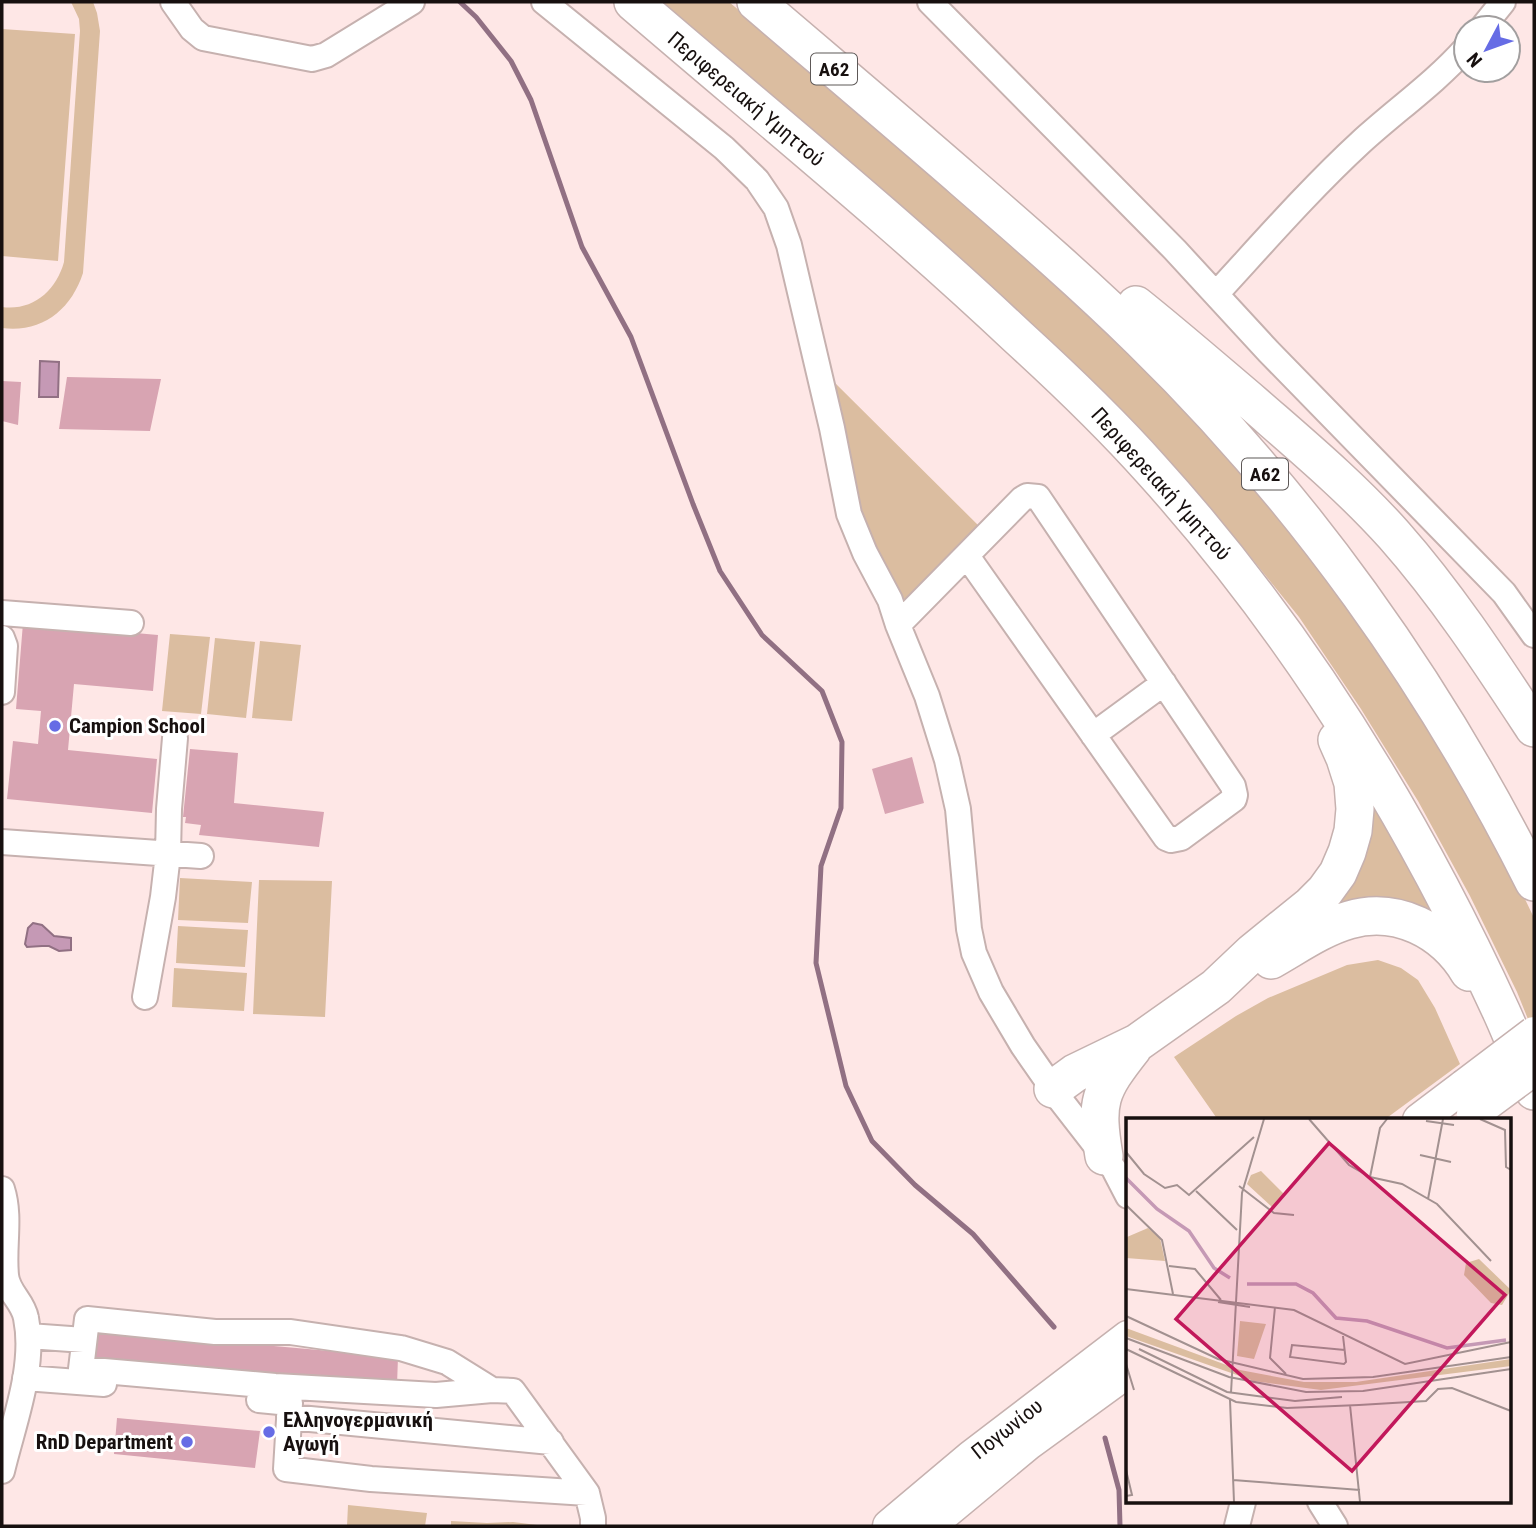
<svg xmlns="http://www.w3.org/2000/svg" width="1536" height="1528" font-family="'Roboto Condensed',sans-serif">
  <rect width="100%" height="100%" fill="#fee7e6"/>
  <path fill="#dbbda0" d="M71,2H93L97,13L100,31L83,273C71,310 42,333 2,328V307C33,311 56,291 64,262L80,31L79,19Z
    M657,2H729L828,84L1019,251L1102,327L1188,414L1264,500L1335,590L1399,682L1459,778L1512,872L1534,918V1034L1517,992L1470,896L1418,801L1361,709L1299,617L1228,529L1154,446Z
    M2,29L75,34L58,261L2,256Z
    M831,379L985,532L907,602L897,590L865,539Z
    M170,634L210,637L201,714L162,711Z
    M215,638L255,642L246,718L207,714Z
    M260,641L301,645L292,721L252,718Z
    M1362,784L1448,934L1306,923Z
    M180,878L252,882L248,923L178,920Z
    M259,880L332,881L325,1017L253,1014Z
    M178,926L248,930L245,967L176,963Z
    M1378,960L1401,968L1418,980L1435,1008L1460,1064L1384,1120H1218L1174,1057L1236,1016L1268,998L1347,965Z
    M174,968L247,973L244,1011L172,1007Z
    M348,1505L427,1513L425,1526H347Z
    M451,1521L487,1523L513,1522L545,1526H451Z"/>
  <path fill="#c599b5" stroke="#917083" stroke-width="2" d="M40,361L59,362L58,397H39Z
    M33,923L42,925L54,936L71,938V950L59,951L49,946H42L27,947L25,944L28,928Z"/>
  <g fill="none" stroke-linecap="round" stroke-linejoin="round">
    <path stroke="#917083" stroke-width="5" d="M460,2L476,17L511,61L531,100L582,247L631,337L693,504L720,571L762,635L822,691L842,742L841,808L821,866L816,963L846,1086L872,1141L915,1185L973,1234L1054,1327
      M1105,1438L1119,1490L1120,1526"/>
  </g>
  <path fill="#d8a4b2" d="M67,377L161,379L150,431L59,429Z
    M2,381L21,382L18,425L2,421Z
    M23,623L158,635L153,691L74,684L68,750L157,759L152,813L7,799L13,741L38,744L41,711L16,709Z
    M190,749L238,753L234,803L324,812L319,847L199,835L201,825L185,823L186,817H183Z
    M912,757L924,803L885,814L872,769Z
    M96,1330L398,1357L397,1385L96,1358Z
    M117,1418L260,1431L255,1468L114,1454Z"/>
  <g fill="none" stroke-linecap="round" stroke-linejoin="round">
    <defs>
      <path id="minor" d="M173,2L192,29L203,38L312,59L326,55L412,2
        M544,2L724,148L757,180L776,208L789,245L832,428L849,514L865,553L890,600L898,625L927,696L947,760L958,809L969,929L974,953L991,992L1023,1046L1062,1102L1114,1169L1128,1196
        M930,2L1175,250L1269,352L1504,593L1534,635
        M1482,28L1503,2
        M1216,294C1263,243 1310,189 1361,142C1396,110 1435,83 1466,48
        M2,613L131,623
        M898,625L1022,499L1027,496L1038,497L1233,786L1235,795L1234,799L1181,838L1171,840L1166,838L967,556
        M2,638L5,646L2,692
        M1093,735L1164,683
        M2,842L201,856
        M145,997L163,897L168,854L169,809L175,738
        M2,1189C11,1217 3,1246 6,1275C7,1292 23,1301 26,1318C36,1367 13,1424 2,1471
        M29,1336L84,1340
        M25,1378L104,1384
        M492,1390L447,1362L401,1348L291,1332H215L87,1319L81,1369L275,1386L436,1395L492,1390L513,1391L587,1493L593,1518V1526
        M259,1400L290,1403L286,1469L371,1479L587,1493
        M289,1417L551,1442
        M1320,1502L1335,1526
        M1237,1526L1243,1502"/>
      <path id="major" d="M1419,1120L1464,1086
        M889,1526L971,1457L1128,1337
        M929,1526L1029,1443L1128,1371"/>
      <path id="highway" d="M633,2C762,113 894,220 1018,337C1064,379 1109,422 1151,469C1296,629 1411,815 1501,1011C1513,1037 1523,1064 1534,1091
        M756,2C825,61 895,120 964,180C1024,232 1084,284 1141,340C1301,496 1434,682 1534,882
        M1136,305C1176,337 1215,371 1254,404C1302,446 1351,487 1394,535C1447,595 1490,661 1534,728
        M1271,960C1296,946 1321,928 1349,920C1396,906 1444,930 1469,972
        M1053,1089L1075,1073L1137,1043L1216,987L1253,952L1311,905L1325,891L1338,873L1347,852L1353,831L1355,809L1353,783L1345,758L1337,740
        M1104,1156C1095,1102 1099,1091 1133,1048"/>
    </defs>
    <use href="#minor" stroke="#c6b1af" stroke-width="28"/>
    <use href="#major" stroke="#c6b1af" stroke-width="35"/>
    <use href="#highway" stroke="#c6b1af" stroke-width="40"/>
    <use href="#minor" stroke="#fff" stroke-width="24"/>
    <use href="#major" stroke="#fff" stroke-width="32"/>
    <use href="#highway" stroke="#fff" stroke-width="37"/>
    <defs>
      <path id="major-bridge" d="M1464,1086L1534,1033
        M1473,1114L1534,1069"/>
    </defs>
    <use href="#major-bridge" stroke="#c6b1af" stroke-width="35" stroke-linecap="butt"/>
    <use href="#major-bridge" stroke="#fff" stroke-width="32"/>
  </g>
  <g fill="#666ce5" stroke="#fff" stroke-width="2.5">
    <circle cx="55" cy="726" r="7"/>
    <circle cx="269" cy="1432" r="7"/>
    <circle cx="187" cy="1442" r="7"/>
  </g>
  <g text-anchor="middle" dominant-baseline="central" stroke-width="6" stroke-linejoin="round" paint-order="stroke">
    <g fill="#fff" stroke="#5d5857" stroke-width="2">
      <rect x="811" y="53.5" width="46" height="31" rx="5"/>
      <rect x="1242" y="458.5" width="46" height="31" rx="5"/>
    </g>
    <g font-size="19" font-weight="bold" fill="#17100f">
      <text x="834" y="69">Α62</text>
      <text x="1265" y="474">Α62</text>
    </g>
    <g font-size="21" fill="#17100f" stroke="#fff">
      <text transform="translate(746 99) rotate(40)">Περιφερειακή Υμηττού</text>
      <text transform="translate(1161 484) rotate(48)">Περιφερειακή Υμηττού</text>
      <text transform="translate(1007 1429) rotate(-38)">Πογωνίου</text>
    </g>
    <g font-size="21" font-weight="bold" fill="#17100f" stroke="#fff" text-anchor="start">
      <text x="69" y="726">Campion School</text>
      <text x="283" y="1420">Ελληνογερμανική<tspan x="283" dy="24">Αγωγή</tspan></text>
      <text x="173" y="1442" text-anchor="end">RnD Department</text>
    </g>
  </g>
  <g transform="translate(1126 1118)">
    <rect width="385" height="385" fill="#fee7e6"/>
    <path d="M135,53L159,77L147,90L121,66L125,57ZM22,110L34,120L39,143L0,140L1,119ZM353,141L385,172L376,187L365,185L338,157L340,145ZM114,203L140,206L128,241L111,238ZM0,210L114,252L178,264H230L385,241V248L195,272L128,263L0,218Z" fill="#dbbda0"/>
    <path fill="none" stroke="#c599b5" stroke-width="3.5" d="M0,60L31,91L63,113L88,150L104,160M121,166H170L187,175L210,200L241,203L321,230L380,222"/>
    <path fill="none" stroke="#a29190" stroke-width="2" d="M183,1L223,47L244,59L276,66L311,86L365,143M354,1L379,12L380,49L385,52M300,3L328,7M0,34L18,56L39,70L51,67L63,77L128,19M294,37L325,44M244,59L254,10L261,1M113,68L148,95L168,97M70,73L111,112M302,81L317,1M0,87L36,122L47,176M43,148L69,151L95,182M0,171L168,192L279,246L385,224M92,184L124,189M149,189L144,240L160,256M0,198L92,241L177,261L247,259L385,239M217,218L220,244L218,246L164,239L166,227L219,232M0,220L103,259L180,274L237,273L385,251M0,231L110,284L161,290L233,287L300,283L312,271L326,270L385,293M13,231L101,274L169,283L216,279M0,246L8,272M105,275L116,75L138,1M104,282L108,384M224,287L234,384M0,352L6,377L0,378M107,362L234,372"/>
    <path fill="#c2185b" fill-opacity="0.15" stroke="#c2185b" stroke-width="3.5" d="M203,25L379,177L226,353L50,201Z"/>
    <rect width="385" height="385" fill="none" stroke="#17100f" stroke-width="3.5"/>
  </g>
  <rect width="1536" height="1528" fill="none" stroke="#17100f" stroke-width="7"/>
  <g transform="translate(1487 49) rotate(229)"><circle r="33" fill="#ffffff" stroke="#a29f9f" stroke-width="2"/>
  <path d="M0-5L12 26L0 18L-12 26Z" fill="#666ce5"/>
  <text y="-10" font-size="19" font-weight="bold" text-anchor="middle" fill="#17100f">N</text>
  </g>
</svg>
